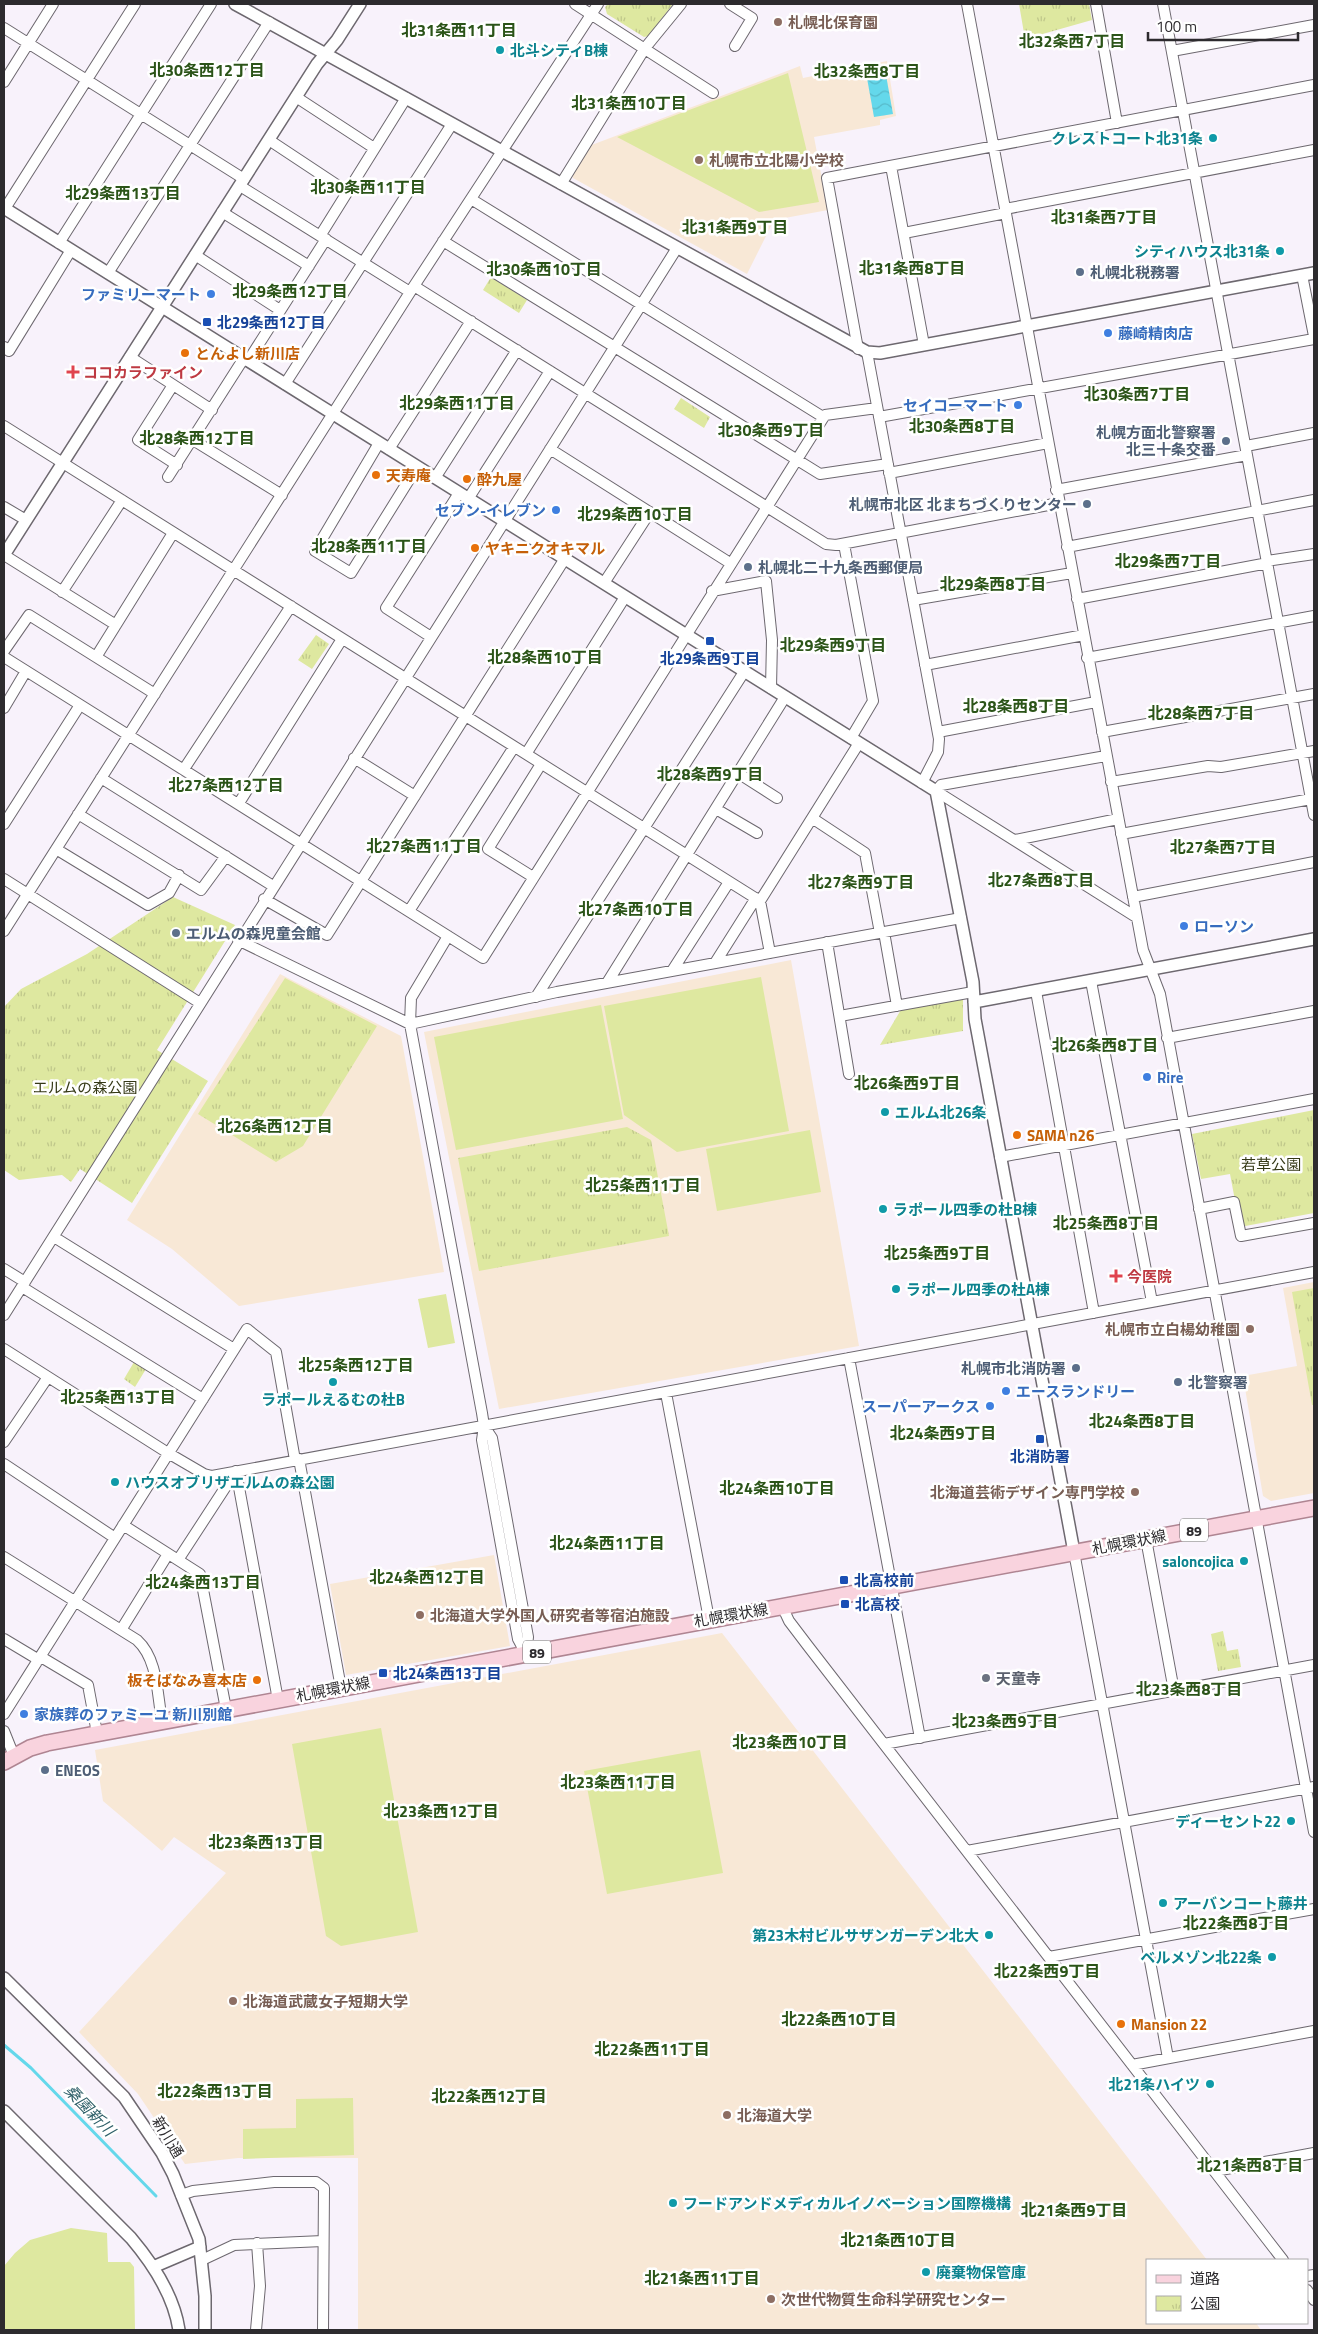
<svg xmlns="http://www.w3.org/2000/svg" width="1318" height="2334" font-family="'Titillium Web','Noto Sans JP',sans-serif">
  <defs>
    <pattern id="park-tufts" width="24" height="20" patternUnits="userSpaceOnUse" patternTransform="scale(1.25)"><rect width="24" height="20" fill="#dee8a0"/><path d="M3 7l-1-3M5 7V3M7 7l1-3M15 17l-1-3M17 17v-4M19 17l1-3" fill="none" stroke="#bfc78a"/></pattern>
    <pattern id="water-waves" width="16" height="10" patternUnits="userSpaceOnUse" patternTransform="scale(1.25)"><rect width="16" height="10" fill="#64d8eb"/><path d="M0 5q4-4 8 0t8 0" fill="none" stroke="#57baca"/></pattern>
  </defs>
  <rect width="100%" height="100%" fill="#f8f2fb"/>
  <path fill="#f8e8d6" d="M887,61L896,116L880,120V125L814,137L828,210L774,220L747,274L573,178L572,174L589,146L800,66L803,78Z
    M791,960L859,1346L499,1409L424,1032Z
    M280,974L401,1036L444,1272L239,1306L172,1249L127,1220Z
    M1314,1282V1493L1271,1501L1263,1496L1243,1376L1297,1366L1283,1288Z
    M494,1555L510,1646L346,1675L330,1584Z
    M722,1633L1207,2260H1147V2323H1256L1261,2330H358V2158H238L185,2164L138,2094L79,2032L226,1873L174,1837L162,1851L103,1801L95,1750Z"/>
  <path fill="#dee8a0" d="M788,73L819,202L759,212L617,137Z
    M761,977L789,1131L677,1152L624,1115L604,1006Z
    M601,1005L623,1119L456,1150L434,1037Z
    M810,1130L821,1192L717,1211L706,1149Z
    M446,1294L455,1343L428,1348L418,1299Z
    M381,1728L418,1932L341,1946L326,1936L292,1744Z
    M700,1750L723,1873L607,1894L584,1771Z
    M353,2098L354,2155L243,2159V2129L296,2128V2099Z
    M71,2228L107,2233L108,2262H130L134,2267L135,2330H4V2266L15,2253L30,2240Z"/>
  <path fill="url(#park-tufts)" d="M608,4H673L648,36L644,37L607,14L605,7Z
    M1019,4H1089L1092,20L1025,39Z
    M491,277L527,300L519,313L483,290Z
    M681,398L710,417L704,428L674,409Z
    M316,635L329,644L312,669L298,660Z
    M173,897L235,925L157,1050L208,1081L132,1203L80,1169L71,1182L62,1175L19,1180L4,1170V1007L21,989L87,954Z
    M285,978L377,1026L303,1146L276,1162L198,1114Z
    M963,997V1031L880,1045L902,1008Z
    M1314,1110V1213L1240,1227L1230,1174L1201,1179L1192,1134Z
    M627,1127L651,1140L669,1236L479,1271L458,1158Z
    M1314,1288V1405H1312L1292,1292Z
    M134,1362L146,1369L135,1387L124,1379Z
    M1223,1631L1227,1651L1238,1649L1241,1667L1218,1671L1211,1634Z"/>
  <path fill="url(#water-waves)" d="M884,64L893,114L874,117L865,67Z"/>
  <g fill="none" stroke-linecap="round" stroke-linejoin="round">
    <path stroke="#64d8eb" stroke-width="3" d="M4,2045L31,2068L156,2196"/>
    <defs>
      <path id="minor" d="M575,4L713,93
        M730,4L752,18L735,46
        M967,4L1143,950L1160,994L1314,1832
        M1096,4L1117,123
        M1163,4L1314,815
        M4,28L244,179
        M1172,51L1314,25
        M4,82L53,4
        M296,97L374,148
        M269,140L346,191
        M891,166L924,345
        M561,184L645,48L681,4
        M240,186L410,292
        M471,199L823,417
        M1005,209L1314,150
        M4,210L135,4
        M222,212L309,266
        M904,233L1006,213
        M320,236L406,98
        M443,241L820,474L888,464
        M59,243L211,4
        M195,255L280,310
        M108,273L269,22
        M1302,275L1314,336
        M414,286L826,544L836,545L1059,503
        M4,347L9,351L71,250
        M858,349L827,178L1314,85
        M867,352L939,739L938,752L922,783
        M130,357L212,410
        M248,361L326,239
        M285,384L452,124
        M173,385L138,440L177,465
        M879,417L1314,339
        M4,426L760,901L770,953
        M193,440L282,495
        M379,443L315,551L351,573L417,467
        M1246,446L1314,433
        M389,449L471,321
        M550,449L730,563
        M889,473L1048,443
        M168,477L244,358
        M435,478L517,350
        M1056,490L1247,455
        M468,499L550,371
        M4,507L26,520
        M844,544L873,701L851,738
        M1067,547L1314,500
        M4,555L116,625
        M1267,561L1314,554
        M604,583L650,512
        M712,591L766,581L772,640L771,688
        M62,592L122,500
        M1077,599L1268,563
        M913,600L1072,573
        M431,637L386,608L459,493
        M4,651L29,615L155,694
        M4,657L483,958L825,415L877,408
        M96,657L173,533
        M1087,658L1314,616
        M925,665L1084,635
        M4,708L26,671
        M938,732L1096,702
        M1102,732L1314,694
        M526,754L625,597
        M1106,756L941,785L936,791L1136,917
        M354,758L415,796
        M184,769L291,606
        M738,773L777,798
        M101,778L273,886
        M1111,782L1208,766L1221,767L1314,751
        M239,803L342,639
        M716,809L757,833
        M78,814L201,890L226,856
        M812,818L865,853L880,933
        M4,824L80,705
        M1121,834L1311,799
        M1015,840L1118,819
        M56,849L148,905L169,893L179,875
        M533,877L488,849L541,764
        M4,879L200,1003
        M1133,897L1314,862
        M264,899L327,935L564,560
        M760,901L859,743
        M409,911L514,747
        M4,931L414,286L598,4
        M884,932L897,1006
        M448,936L411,998L410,1024L557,992L961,918
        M238,940L410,1024L482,1413L484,1426L482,1440L518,1639L526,1654
        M827,942L849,1074
        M715,963L756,898
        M672,971L729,882
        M1091,981L1152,1302
        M607,983L785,697
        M1036,991L1094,1313
        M536,997L744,672
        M840,1016L973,992
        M1167,1038L1314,1011
        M1000,1157L1314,1099
        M1199,1209L1234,1202L1241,1236L1314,1223
        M54,1237L234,1349
        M4,1269L25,1282
        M22,1287L203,1399
        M4,1315L677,248
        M4,1349L168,1453L204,1474L212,1476L1314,1272
        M849,1358L920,1738
        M666,1393L709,1619
        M484,1426L492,1438L528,1637L526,1654
        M4,1442L48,1377
        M299,1459L341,1688
        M4,1464L115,1538
        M236,1471L278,1700
        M123,1525L200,1574L226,1709
        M1146,1539L1174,1691
        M1074,1552L1168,2058
        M4,1557L137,1640C158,1659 157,1694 162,1721
        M178,1560L236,1471
        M782,1606L789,1621L808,1646L1283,2260
        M121,1630L168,1554
        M4,1639L39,1660
        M41,1657L88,1685L97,1733
        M4,1714L247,1329L276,1352L295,1460
        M4,1731L14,1756
        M884,1744L1314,1665
        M967,1851L1314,1787
        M1049,1957L1314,1909
        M1132,2065L1314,2031
        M1215,2171L1314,2153
        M181,2195L193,2191L274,2182H316L324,2188L323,2330
        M202,2260L234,2245L323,2241
        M1307,2276L1314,2275
        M1307,2290L1314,2300
        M256,2330L260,2286L257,2243"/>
      <path id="tertiary" d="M235,4L867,352L880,353L1314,273
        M4,208L936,791L973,982L975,1019L1074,1552
        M4,555L317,64L337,40L360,4
        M974,1002L1314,939
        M4,1978L124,2097L162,2153L173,2174L199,2239L205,2296V2330
        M4,2111L131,2238C153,2264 174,2296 179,2330
        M153,2267L200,2247"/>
      <path id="primary" d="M4,1762L30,1748L47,1743L1314,1508"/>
    </defs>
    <use href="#minor" stroke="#6d686f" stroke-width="12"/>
    <use href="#tertiary" stroke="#6d686f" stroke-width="14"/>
    <use href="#primary" stroke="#af8592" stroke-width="18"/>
    <use href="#minor" stroke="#fff" stroke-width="10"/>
    <use href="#tertiary" stroke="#fff" stroke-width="11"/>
    <use href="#primary" stroke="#f9d3de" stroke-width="15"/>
  </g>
  <g fill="#8d6e63" stroke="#fff" stroke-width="2">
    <circle cx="778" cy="22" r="5"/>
    <circle cx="699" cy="160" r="5"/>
    <circle cx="1250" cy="1329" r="5"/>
    <circle cx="1135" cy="1492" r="5"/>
    <circle cx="420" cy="1615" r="5"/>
    <circle cx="233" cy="2001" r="5"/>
    <circle cx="727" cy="2115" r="5"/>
    <circle cx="771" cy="2299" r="5"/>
  </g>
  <g fill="#0f9aa8" stroke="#fff" stroke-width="2">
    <circle cx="500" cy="50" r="5"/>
    <circle cx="1213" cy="138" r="5"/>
    <circle cx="1280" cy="251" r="5"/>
    <circle cx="885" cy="1112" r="5"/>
    <circle cx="883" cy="1209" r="5"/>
    <circle cx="896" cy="1289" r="5"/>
    <circle cx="333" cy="1382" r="5"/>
    <circle cx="115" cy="1482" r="5"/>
    <circle cx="1244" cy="1561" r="5"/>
    <circle cx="1291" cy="1821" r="5"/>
    <circle cx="1163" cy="1903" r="5"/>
    <circle cx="989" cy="1935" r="5"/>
    <circle cx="1272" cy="1957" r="5"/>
    <circle cx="1210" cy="2084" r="5"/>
    <circle cx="673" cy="2203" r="5"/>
    <circle cx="926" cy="2272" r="5"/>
  </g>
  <g fill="#5c6f8a" stroke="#fff" stroke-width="2">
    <circle cx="1080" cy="272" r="5"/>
    <circle cx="1226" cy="441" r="5"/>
    <circle cx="1087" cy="504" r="5"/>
    <circle cx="748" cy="567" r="5"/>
    <circle cx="176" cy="933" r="5"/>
    <circle cx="1076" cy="1368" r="5"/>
    <circle cx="1178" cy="1382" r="5"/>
    <circle cx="45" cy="1770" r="5"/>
  </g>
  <g fill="#3f7fe0" stroke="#fff" stroke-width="2">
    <circle cx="211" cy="294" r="5"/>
    <circle cx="1108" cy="333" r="5"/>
    <circle cx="1018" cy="405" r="5"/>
    <circle cx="556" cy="510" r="5"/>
    <circle cx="1184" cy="926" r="5"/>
    <circle cx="1147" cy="1077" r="5"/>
    <circle cx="1006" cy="1391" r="5"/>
    <circle cx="990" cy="1406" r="5"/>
    <circle cx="24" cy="1714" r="5"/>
  </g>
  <g fill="#1a4fb4" stroke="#fff" stroke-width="2">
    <rect x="202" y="317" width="10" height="10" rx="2.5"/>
    <rect x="705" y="636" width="10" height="10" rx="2.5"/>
    <rect x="1035" y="1434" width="10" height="10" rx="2.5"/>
    <rect x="839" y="1575" width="10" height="10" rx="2.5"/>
    <rect x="840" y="1599" width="10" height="10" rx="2.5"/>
    <rect x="378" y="1668" width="10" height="10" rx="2.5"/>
  </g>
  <g fill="#e8710a" stroke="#fff" stroke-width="2">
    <circle cx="185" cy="353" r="5"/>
    <circle cx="376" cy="475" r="5"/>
    <circle cx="467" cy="479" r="5"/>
    <circle cx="475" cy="548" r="5"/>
    <circle cx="1017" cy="1135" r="5"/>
    <circle cx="257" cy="1680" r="5"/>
    <circle cx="1121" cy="2024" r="5"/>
  </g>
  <g fill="#e0444e" stroke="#fff" stroke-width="2">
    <path d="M70.5 364.5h5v5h5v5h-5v5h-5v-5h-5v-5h5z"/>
    <path d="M1113.5 1268.5h5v5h5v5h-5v5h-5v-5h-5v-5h5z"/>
  </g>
  <circle fill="#6b7280" stroke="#fff" stroke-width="2" cx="986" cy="1678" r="5"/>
  <g text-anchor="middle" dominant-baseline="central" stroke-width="5" stroke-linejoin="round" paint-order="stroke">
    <g fill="#fff" stroke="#6c6b6d" stroke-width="1">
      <rect x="1180" y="1518.5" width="28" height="23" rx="4"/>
      <rect x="523" y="1640.5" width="28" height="23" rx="4"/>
    </g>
    <g font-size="14" font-weight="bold" fill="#2d2b2e">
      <text x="1194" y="1530">89</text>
      <text x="537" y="1652">89</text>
    </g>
    <g font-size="15" font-weight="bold" fill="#785e54" stroke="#fff" text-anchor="start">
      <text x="788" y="22">札幌北保育園</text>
      <text x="709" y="160">札幌市立北陽小学校</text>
      <text x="1240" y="1329" text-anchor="end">札幌市立白楊幼稚園</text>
      <text x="1125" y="1492" text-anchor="end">北海道芸術デザイン専門学校</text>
      <text x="430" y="1615">北海道大学外国人研究者等宿泊施設</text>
      <text x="243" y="2001">北海道武蔵女子短期大学</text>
      <text x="737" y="2115">北海道大学</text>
      <text x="781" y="2299">次世代物質生命科学研究センター</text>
    </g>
    <g font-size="15" font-weight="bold" fill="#0d838f" stroke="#fff" text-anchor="start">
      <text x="510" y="50">北斗シティB棟</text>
      <text x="1203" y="138" text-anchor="end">クレストコート北31条</text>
      <text x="1270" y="251" text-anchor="end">シティハウス北31条</text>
      <text x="895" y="1112">エルム北26条</text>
      <text x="893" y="1209">ラポール四季の杜B棟</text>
      <text x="906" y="1289">ラポール四季の杜A棟</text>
      <text x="333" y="1399" text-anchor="middle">ラポールえるむの杜B</text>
      <text x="125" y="1482">ハウスオブリザエルムの森公園</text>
      <text x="1234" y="1561" text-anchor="end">saloncojica</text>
      <text x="1281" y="1821" text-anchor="end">ディーセント22</text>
      <text x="1173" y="1903">アーバンコート藤井</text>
      <text x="979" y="1935" text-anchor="end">第23木村ビルサザンガーデン北大</text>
      <text x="1262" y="1957" text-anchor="end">ベルメゾン北22条</text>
      <text x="1200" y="2084" text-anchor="end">北21条ハイツ</text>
      <text x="683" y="2203">フードアンドメディカルイノベーション国際機構</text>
      <text x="936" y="2272">廃棄物保管庫</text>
    </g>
    <g font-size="15" font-weight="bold" fill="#4e5e75" stroke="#fff" text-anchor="start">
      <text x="1090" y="272">札幌北税務署</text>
      <text x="1216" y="432" text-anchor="end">札幌方面北警察署<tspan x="1216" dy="17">北三十条交番</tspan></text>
      <text x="1077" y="504" text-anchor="end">札幌市北区 北まちづくりセンター</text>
      <text x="758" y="567">札幌北二十九条西郵便局</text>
      <text x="186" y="933">エルムの森児童会館</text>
      <text x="1066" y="1368" text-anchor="end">札幌市北消防署</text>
      <text x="1188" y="1382">北警察署</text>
      <text x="55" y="1770">ENEOS</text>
    </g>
    <g font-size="15" font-weight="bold" fill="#366cbe" stroke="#fff" text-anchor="start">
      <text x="201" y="294" text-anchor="end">ファミリーマート</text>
      <text x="1118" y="333">藤崎精肉店</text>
      <text x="1008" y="405" text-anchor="end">セイコーマート</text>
      <text x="546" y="510" text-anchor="end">セブン-イレブン</text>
      <text x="1194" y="926">ローソン</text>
      <text x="1157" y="1077">Rire</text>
      <text x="1016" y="1391">エースランドリー</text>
      <text x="980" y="1406" text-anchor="end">スーパーアークス</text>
      <text x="34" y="1714">家族葬のファミーユ 新川別館</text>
    </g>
    <g font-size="15" font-weight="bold" fill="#164399" stroke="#fff" text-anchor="start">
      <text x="217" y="322">北29条西12丁目</text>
      <text x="710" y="658" text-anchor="middle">北29条西9丁目</text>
      <text x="1040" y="1456" text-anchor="middle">北消防署</text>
      <text x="854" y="1580">北高校前</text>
      <text x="855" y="1604">北高校</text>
      <text x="393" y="1673">北24条西13丁目</text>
    </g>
    <g font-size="15" font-weight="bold" fill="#c56008" stroke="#fff" text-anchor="start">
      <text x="195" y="353">とんよし新川店</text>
      <text x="386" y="475">天寿庵</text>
      <text x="477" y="479">酔九屋</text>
      <text x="485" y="548">ヤキニクオキマル</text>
      <text x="1027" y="1135">SAMA n26</text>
      <text x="247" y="1680" text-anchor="end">板そばなみ喜本店</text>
      <text x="1131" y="2024">Mansion 22</text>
    </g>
    <g font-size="15" font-weight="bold" fill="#be3a42" stroke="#fff" text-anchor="start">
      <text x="83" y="372">ココカラファイン</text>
      <text x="1127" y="1276">今医院</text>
    </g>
    <g font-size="15" fill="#353916" stroke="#fff">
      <text x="85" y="1087">エルムの森公園</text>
      <text x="1271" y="1164">若草公園</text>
    </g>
    <g font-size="15" fill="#2d2b2e" stroke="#fff">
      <text transform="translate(1129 1542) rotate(-11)">札幌環状線</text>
      <text transform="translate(731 1615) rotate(-10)">札幌環状線</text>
      <text transform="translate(333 1689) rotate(-11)">札幌環状線</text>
      <text transform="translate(168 2137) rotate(59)">新川通</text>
    </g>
    <g font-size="15" font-weight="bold" fill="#5b616d" stroke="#fff" text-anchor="start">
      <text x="996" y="1678">天童寺</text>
    </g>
    <g font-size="16" font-weight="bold" fill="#2b5418" stroke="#fff">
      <text x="459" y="30">北31条西11丁目</text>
      <text x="1072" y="41">北32条西7丁目</text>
      <text x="207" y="70">北30条西12丁目</text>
      <text x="867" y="71">北32条西8丁目</text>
      <text x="629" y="103">北31条西10丁目</text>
      <text x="368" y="187">北30条西11丁目</text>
      <text x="123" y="193">北29条西13丁目</text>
      <text x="1104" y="217">北31条西7丁目</text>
      <text x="735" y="227">北31条西9丁目</text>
      <text x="912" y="268">北31条西8丁目</text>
      <text x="544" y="269">北30条西10丁目</text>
      <text x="290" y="291">北29条西12丁目</text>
      <text x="1137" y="394">北30条西7丁目</text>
      <text x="457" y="403">北29条西11丁目</text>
      <text x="962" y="426">北30条西8丁目</text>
      <text x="771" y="430">北30条西9丁目</text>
      <text x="197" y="438">北28条西12丁目</text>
      <text x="635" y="514">北29条西10丁目</text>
      <text x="369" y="546">北28条西11丁目</text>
      <text x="1168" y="561">北29条西7丁目</text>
      <text x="993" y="584">北29条西8丁目</text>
      <text x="833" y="645">北29条西9丁目</text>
      <text x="545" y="657">北28条西10丁目</text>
      <text x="1016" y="706">北28条西8丁目</text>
      <text x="1201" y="713">北28条西7丁目</text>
      <text x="710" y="774">北28条西9丁目</text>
      <text x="226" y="785">北27条西12丁目</text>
      <text x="424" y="846">北27条西11丁目</text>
      <text x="1223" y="847">北27条西7丁目</text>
      <text x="1041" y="880">北27条西8丁目</text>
      <text x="861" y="882">北27条西9丁目</text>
      <text x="636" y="909">北27条西10丁目</text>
      <text x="1105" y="1045">北26条西8丁目</text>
      <text x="907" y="1083">北26条西9丁目</text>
      <text x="275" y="1126">北26条西12丁目</text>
      <text x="643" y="1185">北25条西11丁目</text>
      <text x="1106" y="1223">北25条西8丁目</text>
      <text x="937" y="1253">北25条西9丁目</text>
      <text x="356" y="1365">北25条西12丁目</text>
      <text x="118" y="1397">北25条西13丁目</text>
      <text x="1142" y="1421">北24条西8丁目</text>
      <text x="943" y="1433">北24条西9丁目</text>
      <text x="777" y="1488">北24条西10丁目</text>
      <text x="607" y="1543">北24条西11丁目</text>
      <text x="427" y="1577">北24条西12丁目</text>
      <text x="203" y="1582">北24条西13丁目</text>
      <text x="1189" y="1689">北23条西8丁目</text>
      <text x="1005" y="1721">北23条西9丁目</text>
      <text x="790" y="1742">北23条西10丁目</text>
      <text x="618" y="1782">北23条西11丁目</text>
      <text x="441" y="1811">北23条西12丁目</text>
      <text x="266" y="1842">北23条西13丁目</text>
      <text x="1236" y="1923">北22条西8丁目</text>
      <text x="1047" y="1971">北22条西9丁目</text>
      <text x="839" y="2019">北22条西10丁目</text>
      <text x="652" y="2049">北22条西11丁目</text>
      <text x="215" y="2091">北22条西13丁目</text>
      <text x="489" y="2096">北22条西12丁目</text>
      <text x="1250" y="2165">北21条西8丁目</text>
      <text x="1074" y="2210">北21条西9丁目</text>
      <text x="898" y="2240">北21条西10丁目</text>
      <text x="702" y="2278">北21条西11丁目</text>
    </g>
    <g font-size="16" font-style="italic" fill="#2e5f68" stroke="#fff">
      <text transform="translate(90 2110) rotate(46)">桑園新川</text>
    </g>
  </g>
  <rect width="1318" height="2334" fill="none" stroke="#2d2b2e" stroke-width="10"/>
  <rect x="1146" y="2259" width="162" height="65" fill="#ffffff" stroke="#abaaab"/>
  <rect x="1156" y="2275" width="25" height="8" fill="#f9d3de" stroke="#abaaab"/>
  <text x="1190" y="2284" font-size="15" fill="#2d2b2e">道路</text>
  <rect x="1156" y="2296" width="25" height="15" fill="url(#park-tufts)" stroke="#abaaab"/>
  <text x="1190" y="2309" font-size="15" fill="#2d2b2e">公園</text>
  <path d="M1148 32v8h150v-8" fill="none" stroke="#2d2b2e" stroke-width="2.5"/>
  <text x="1156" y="32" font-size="15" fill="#2d2b2e" stroke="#ffffff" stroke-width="4" paint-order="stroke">100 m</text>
</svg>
